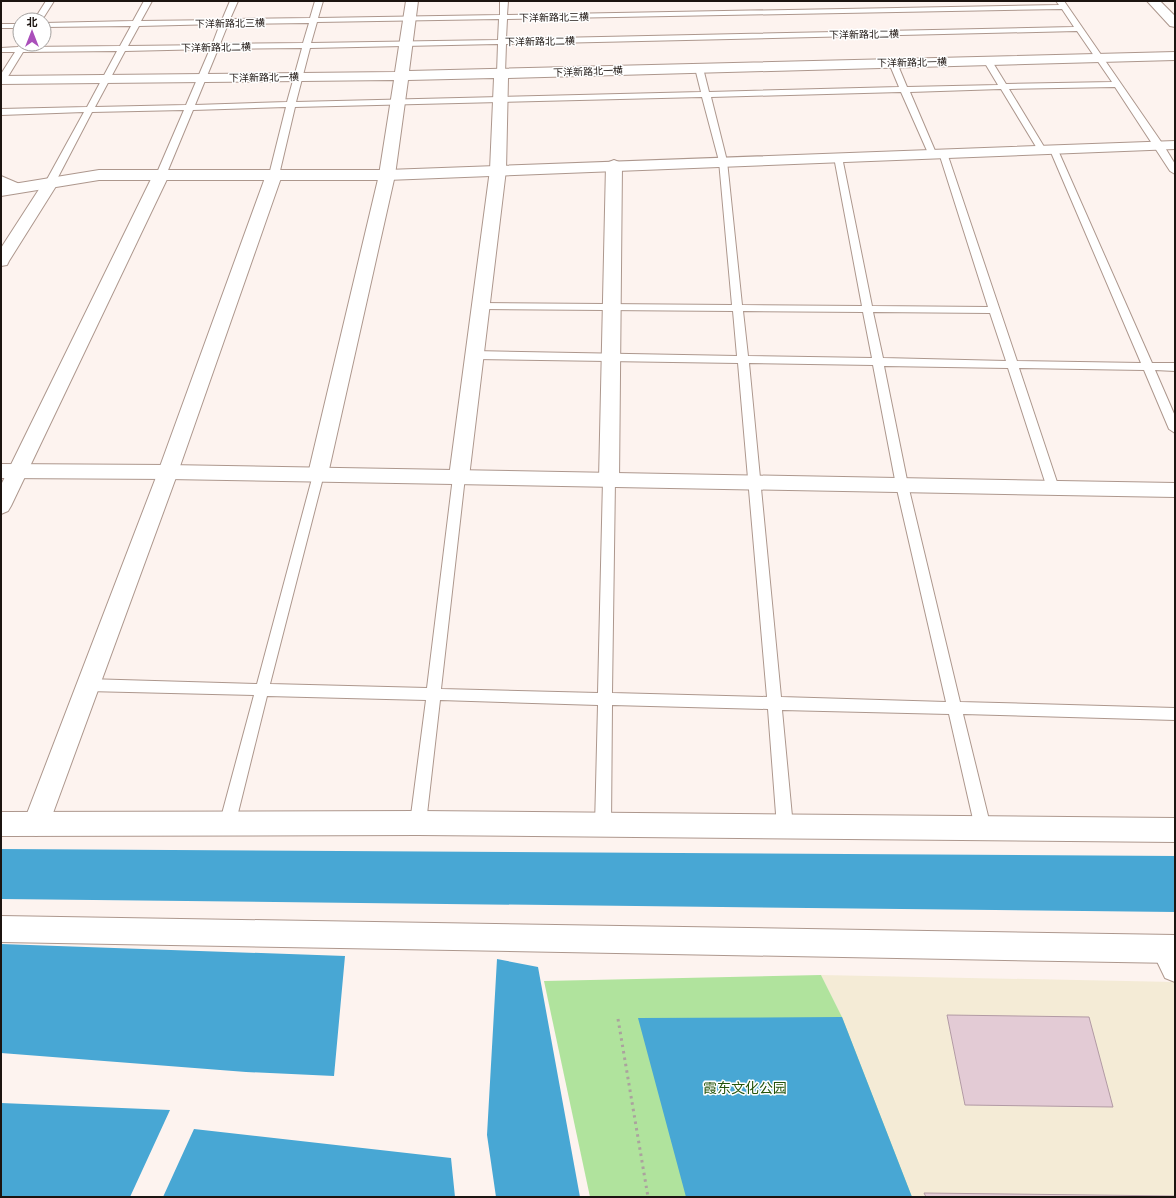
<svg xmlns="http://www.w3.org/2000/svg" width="1176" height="1198" font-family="'Open Sans','Noto Sans SC',sans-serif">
  <rect width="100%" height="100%" fill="#fdf3ef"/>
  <path fill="#f4ebd6" d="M821,975L1175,982V1197H912L842,1017Z"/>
  <path fill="#b0e39d" d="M821,975L842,1017L912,1197H590L544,981Z"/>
  <path fill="#48a7d4" d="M1,849L1175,856V912L1,899Z
    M1,944L345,956L334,1076L246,1072L1,1053Z
    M497,959L538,967L580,1197H496L487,1135Z
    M842,1017L912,1197H686L638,1018Z
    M1,1103L170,1110L130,1197H1Z
    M194,1129L451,1158L455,1197H163Z"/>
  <path fill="#e3cbd5" stroke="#b29aa4" d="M947,1015L1089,1017L1113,1107L965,1105Z
    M924,1193L1175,1196V1197H926Z"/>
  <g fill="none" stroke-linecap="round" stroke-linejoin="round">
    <defs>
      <path id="lane" d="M46,1H54L42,20H34Z
        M144,1H152L141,21L222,20L230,1H238L230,19L310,18L315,1H323L318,18L500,15V1H508L507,15L1059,5L1056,1H1064L1164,146L1175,164V174L1170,171L1115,87L1009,89L1046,150L1042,153L1038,150L1001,89L910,92L936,153L932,156L928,153L901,92L711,97L727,161L742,305L862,306L834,157L838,154L842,157L872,306L988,307L939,153L943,150L947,153L1017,361L1141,363L1050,150L1051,148H1057L1152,363H1175V371L1155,370L1175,416V433L1169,429L1144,370L1019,368L1059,488L1057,491H1049L1047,488L1008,368L884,366L908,485L960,702L1175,708V720L963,714L991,828L988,833L983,835L978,833L975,828L949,714L782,710L793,827L790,832L785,834L780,832L777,827L768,709L612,705L611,826L608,831L603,833L598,831L595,826L598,705L440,700L426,823L423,828L418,830L413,828L410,823L426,700L267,696L235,825L232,830L227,832L222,830L219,825L254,695L87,691L82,689L80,685L82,681L87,679L257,684L314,471H322L324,474L270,684L427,688L453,477L455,474H463L465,477L441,689L598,693L603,480L605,477H613L615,480L612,693L767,697L738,363L474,359L469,355L474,351L737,356L733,311L480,309L475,306L480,303L732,305L719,161L702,97L295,107L279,175L274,178L269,175L286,107L193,110L166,175L161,178L156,175L184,110L92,112L55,183L50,186L47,185L45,183L84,112L1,115V109L87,107L117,51L23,52L4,83H1V74L15,52H1V48L18,47L20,44H28L26,47L120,46L131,26L44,27V23L133,21ZM1062,9L1074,27L506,39L507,19ZM499,19L498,40L311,43L317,22ZM309,23L303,43L220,44L228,24ZM220,24L212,45L128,46L139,26ZM1077,31L1112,82L1006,84L990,58H987L983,60L998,85L907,87L897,63L893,61L889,63L899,87L709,92L703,68L699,66L695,68L701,92L296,102L310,48L498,44L497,73L501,75L505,73L506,44ZM302,48L287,102L195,105L218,49ZM210,49L186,105L95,107L125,51ZM743,311L863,312L872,358L748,356ZM873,312L990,313L1006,361L883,358ZM749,363L873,365L896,485L946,702L781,697Z
        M1,24H20V28H1Z"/>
      <path id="street" d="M406,1H418L409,71L1175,52V60L508,78L506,170L469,477L466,482L459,484L452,482L449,477L490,170L494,78L408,80L395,175L328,474L325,479L318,481L311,479L308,474L379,175L394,80L1,84V76L395,72Z
        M614,160L619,162L622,165L619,480L616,485L609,487L602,485L599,480L606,165L609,162Z
        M161,170L166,172L169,175L11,506L8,511L1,514V485L153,175L156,172Z
        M274,170L279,172L282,175L178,472L49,824L45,832L36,836L27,832L23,824L158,472L266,175L269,172Z
        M1,176L22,185L25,188L22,191L17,193L1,187Z
        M50,178L55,180L58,183L9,261L7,265L1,266V248L45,180Z
        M1165,935L1175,940V982L1165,978L1151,949L1155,939Z"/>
      <path id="secondary" d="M1147,1H1160L1175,16V27L1170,26Z
        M1175,141V149L387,180H99L1,196V186L99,170H387Z
        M1,464L168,465L1175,483V497L168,479L1,478Z
        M418,811L1175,818V842L418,835L1,836V812Z
        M1,916L1175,935V963L1,942Z"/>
    </defs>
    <use href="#lane" stroke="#ad978d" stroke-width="2"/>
    <use href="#street" stroke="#ad978d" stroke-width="2"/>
    <use href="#secondary" stroke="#ad978d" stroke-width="2"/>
    <path stroke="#aba29e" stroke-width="3" stroke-dasharray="2.5 4" stroke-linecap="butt" d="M618,1019L648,1197"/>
    <use href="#lane" fill="#fff" fill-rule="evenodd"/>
    <use href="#street" fill="#fff" fill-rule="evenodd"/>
    <use href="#secondary" fill="#fff" fill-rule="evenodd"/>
  </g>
  <g text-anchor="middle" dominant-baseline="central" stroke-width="3" stroke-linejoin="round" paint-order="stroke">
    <g font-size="10" fill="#1c1410" stroke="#fff">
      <text transform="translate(554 17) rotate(-1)">下洋新路北三横</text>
      <text transform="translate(230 23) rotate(-1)">下洋新路北三横</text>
      <text transform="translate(864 34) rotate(-1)">下洋新路北二横</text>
      <text transform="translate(540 41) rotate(-1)">下洋新路北二横</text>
      <text transform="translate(216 47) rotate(-1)">下洋新路北二横</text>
      <text transform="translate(912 62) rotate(-1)">下洋新路北一横</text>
      <text transform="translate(588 71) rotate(-2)">下洋新路北一横</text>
      <text transform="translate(264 77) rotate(-1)">下洋新路北一横</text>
    </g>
    <g font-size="14" fill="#24530b" stroke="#fff">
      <text x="745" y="1087">霞东文化公园</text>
    </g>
  </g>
  <rect width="1176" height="1198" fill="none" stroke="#1c1410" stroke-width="4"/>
  <g transform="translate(32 32)"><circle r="19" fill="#ffffff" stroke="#a4a19f"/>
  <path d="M0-3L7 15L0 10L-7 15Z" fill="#aa4fba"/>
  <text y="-6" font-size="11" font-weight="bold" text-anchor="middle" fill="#1c1410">北</text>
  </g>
</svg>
